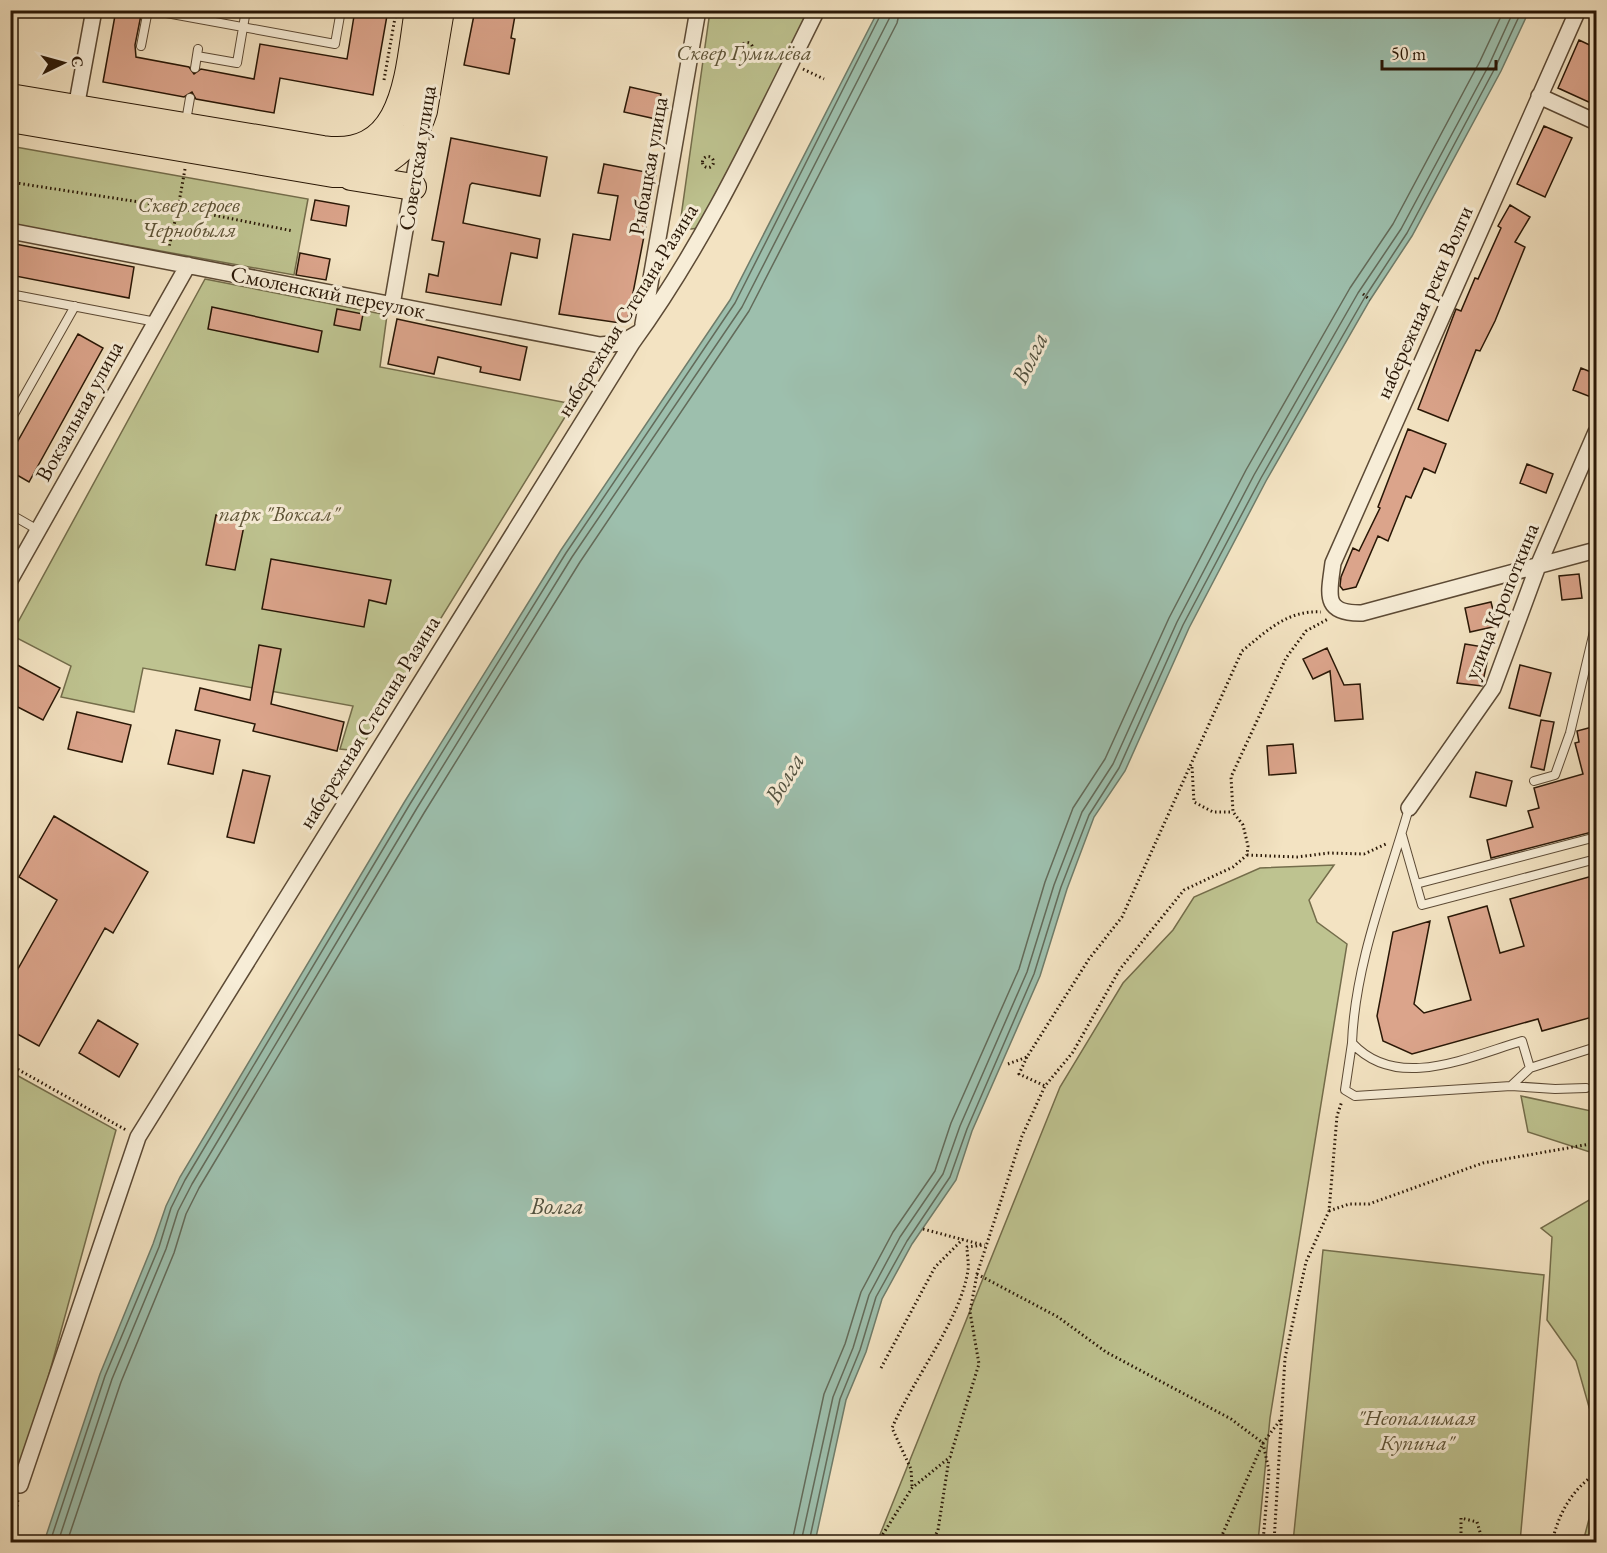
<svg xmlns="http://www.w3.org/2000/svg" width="1607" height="1553" font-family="'EB Garamond',serif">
  <rect width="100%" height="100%" fill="#f3e3c2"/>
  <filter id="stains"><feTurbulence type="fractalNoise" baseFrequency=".00333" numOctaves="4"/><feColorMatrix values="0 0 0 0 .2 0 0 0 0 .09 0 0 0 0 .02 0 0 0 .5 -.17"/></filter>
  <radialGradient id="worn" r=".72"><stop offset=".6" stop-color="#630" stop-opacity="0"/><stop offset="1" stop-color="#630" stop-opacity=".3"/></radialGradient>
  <path fill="#bec390" stroke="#746d4b" stroke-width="1.5" d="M710,11H810L699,228L691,229L684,226L681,217Z
    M10,146L308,199L294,275L11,224Z
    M205,279L387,315L380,367L573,404L359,751L340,749L353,706L143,668L134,712L61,697L71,666L11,635Z
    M1334,865L1309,900L1317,922L1347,944L1270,1418L1258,1542H877L1060,1087L1123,983L1173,930L1194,897L1260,868Z
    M11,1072L116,1130L11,1513Z
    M1521,1096L1596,1112V1154L1528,1132Z
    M1596,1196V1542H1583L1589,1519L1593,1421L1576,1361L1547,1320L1552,1237L1541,1228Z
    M1323,1250L1544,1275L1520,1542H1293Z"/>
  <path fill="#9dbfad" stroke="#6f7c6a" stroke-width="1.5" d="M878,11H1529L1501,71L1412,236L1370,300L1266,481L1189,628L1125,771L1094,817L1067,889L1040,976L972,1131L956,1180L912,1244L882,1299L866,1352L846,1400L815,1542H44L100,1374L153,1244L166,1206L180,1177L405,801L561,550L730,300Z"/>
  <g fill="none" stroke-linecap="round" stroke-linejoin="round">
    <path stroke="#636b5a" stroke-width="1.5" d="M50,1542L105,1376L159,1247L171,1208L185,1180L410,804L566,553L735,303L883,10
      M58,1542L112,1379L166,1249L178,1211L192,1184L417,808L572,557L742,307L889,19L891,10
      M67,1542L121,1382L174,1253L186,1214L199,1188L424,813L580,562L749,311L897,23L900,10
      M792,1542L824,1394L845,1344L861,1292L893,1232L935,1171L951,1123L1019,969L1045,882L1073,808L1105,759L1169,618L1246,470L1350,288L1393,224L1480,61L1504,10
      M801,1542L833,1397L853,1348L869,1295L900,1237L943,1174L960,1126L1027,972L1054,885L1082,812L1113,764L1177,622L1254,475L1358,293L1401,229L1489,65L1514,10
      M809,1542L840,1399L860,1350L876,1297L907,1241L950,1177L967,1129L1034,974L1061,887L1089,815L1119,768L1183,625L1261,478L1365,297L1407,233L1495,68L1522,10"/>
  </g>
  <path fill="#dba48b" stroke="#291706" stroke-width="1.5" d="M116,10H142L135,45L136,57L189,67L194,74L201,69L254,79L260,44L347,59L355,10H388L373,95L280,78L274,113L196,99L192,92L184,97L103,82Z
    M475,10H516L511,38L515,39L509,74L464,65Z
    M1579,40L1596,48V96L1593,104L1558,88Z
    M630,87L661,94L656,119L624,112Z
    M1544,126L1572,138L1545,197L1517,184Z
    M451,138L547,157L540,196L472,183L470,185L463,223L540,239L537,258L511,253L501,305L426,292L429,274L438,276L444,242L432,240Z
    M604,164L656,174L627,324L559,314L573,234L610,240L618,196L598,193Z
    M315,200L349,206L346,226L311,220Z
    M1510,205L1530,217L1515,242L1525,247L1495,321L1480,351L1476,350L1448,421L1418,409L1456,309L1461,311L1475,278L1478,279L1501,228L1498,226Z
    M10,243L134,267L129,298L10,275Z
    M300,253L330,259L326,280L296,275Z
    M212,307L322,331L318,352L208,329Z
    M337,309L363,314L360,330L334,325Z
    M397,319L527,347L520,380L480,372L481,367L438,357L434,374L388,364Z
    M78,334L103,348L29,482L10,471V455Z
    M1581,368L1596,374V399L1573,390Z
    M1408,429L1446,444L1435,473L1424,468L1411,498L1406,496L1388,541L1378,536L1356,587L1343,590L1340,586L1341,577L1353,548L1359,551L1380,508L1378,507Z
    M1527,464L1553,474L1546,493L1520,483Z
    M216,515L245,521L235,570L206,565Z
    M271,559L391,580L386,604L369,600L364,627L262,609Z
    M1579,574L1582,598L1562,600L1559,576Z
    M1491,602L1497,626L1470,632L1465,608Z
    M1465,644L1490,648L1482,686L1457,683Z
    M259,645L281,649L271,704L344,722L337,751L253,731L255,724L195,710L200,688L250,700Z
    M1327,648L1344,685L1360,684L1363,719L1335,721L1330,671L1313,679L1303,659Z
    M10,661L60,688L43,720L10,703Z
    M1520,665L1551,673L1540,716L1509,708Z
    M77,712L131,725L122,762L68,749Z
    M1541,720L1554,722L1544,770L1531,767Z
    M1596,726V831L1491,858L1487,840L1533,827L1528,811L1539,808L1534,788L1583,774L1575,743L1579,742L1577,731Z
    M176,730L220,740L213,774L168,764Z
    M1293,744L1296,773L1269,775L1267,746Z
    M243,770L270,776L254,843L227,837Z
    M1476,772L1512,781L1506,806L1470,797Z
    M54,816L148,872L113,933L105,928L39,1046L10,1030V983L57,900L19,877Z
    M1596,875V1016L1542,1031L1538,1019L1412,1054L1383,1041L1377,1016L1393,932L1430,921L1414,1004L1424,1013L1471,1000L1448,917L1487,906L1500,953L1524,946L1510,899Z
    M98,1020L138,1044L119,1077L79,1053Z"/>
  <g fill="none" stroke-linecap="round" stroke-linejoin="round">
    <defs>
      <path id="service" d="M150,10L335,44L341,10
        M141,46L148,10
        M197,56L237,63L246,10
        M195,68L198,49
        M186,121L190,98
        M10,294L156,322
        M10,421L75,306
        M10,514L38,530
        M1534,781L1555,775L1570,733L1596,623
        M1409,808C1387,885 1355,963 1352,1043C1397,1092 1468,1057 1522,1041L1530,1068L1596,1047
        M1402,835L1422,905L1596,859
        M1416,884L1596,837
        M1352,1043L1345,1090L1355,1096L1511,1086L1530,1068
        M1511,1086L1555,1089L1586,1088"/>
      <path id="minor" d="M1578,10L1333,563C1329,594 1322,614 1362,613L1596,550
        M1539,96L1596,122
        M76,108L94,10
        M10,231L600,345L621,343L638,333
        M392,305L423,126
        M643,324L698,10
        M10,580L188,265
        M1409,808L1493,688L1538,566L1596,432
        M20,1485L138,1137L632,343C707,240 760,124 817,10"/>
      <path id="primary" d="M10,97L323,149C408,161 408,69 418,10
        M10,119L333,174C375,176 412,151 424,111L441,10
        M351,177L413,187"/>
    </defs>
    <use href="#service" stroke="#5c4a35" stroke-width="10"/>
    <use href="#minor" stroke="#5c4a35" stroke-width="18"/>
    <use href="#primary" stroke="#291706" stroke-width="28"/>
    <path stroke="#291706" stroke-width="3" stroke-dasharray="1.5 3" stroke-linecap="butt" d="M741.5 48a5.5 5.5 0 1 1 11 0a5.5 5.5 0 1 1-11 0Z
      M803,69L824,79
      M384,80L396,12
      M702.5 162a5.5 5.5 0 1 1 11 0a5.5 5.5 0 1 1-11 0Z
      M185,169L178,208L293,231
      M10,182L178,208L169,247
      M1363,294L1370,300
      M1192,767L1194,802L1213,812H1233
      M1247,855L1297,857L1329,853L1364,854L1386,844
      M1027,1057L1019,1074L1045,1086
      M1008,1064L1027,1057L1089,959L1122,917L1242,651C1267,631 1287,610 1321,612
      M10,1065L126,1130
      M1329,1211L1349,1204H1369L1483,1163L1596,1143
      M923,1229L983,1245
      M977,1274L1058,1317L1106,1352L1231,1419L1263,1443L1269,1471L1263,1542
      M881,1368L935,1267L963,1239
      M912,1486L911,1469L892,1428C913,1379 961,1319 968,1270C969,1263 967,1254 967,1247L985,1245
      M12,1542L18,1499
      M878,1542L912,1488L950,1457L979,1364L970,1312L977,1274L1022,1136L1045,1086L1073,1052L1120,969L1184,890L1233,867L1247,855L1248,846L1243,825L1233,812L1231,777L1286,658L1306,631L1328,619
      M932,1542L938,1530L949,1459
      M1219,1542L1263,1443L1281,1419
      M1274,1542L1285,1358L1306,1262L1329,1211L1337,1116L1342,1101
      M1461,1542V1518L1477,1522L1483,1542
      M1552,1542C1559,1513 1571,1491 1596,1473"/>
    <use href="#service" stroke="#f7edd7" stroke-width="8"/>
    <use href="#minor" stroke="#f7edd7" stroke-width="15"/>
    <use href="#primary" stroke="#f3e3c2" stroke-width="26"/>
  </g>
  <g text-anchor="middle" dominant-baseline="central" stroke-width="6" stroke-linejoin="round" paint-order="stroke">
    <g font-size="22" font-style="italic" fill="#5d5336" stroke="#f7edd7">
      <text x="744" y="52">Сквер Гумилёва</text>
      <text x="189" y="204">Сквер героев<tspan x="189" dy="25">Чернобыля</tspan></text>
      <text x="279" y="513">парк "Воксал"</text>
      <text x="1417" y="1417">"Неопалимая<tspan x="1417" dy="25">Купина"</tspan></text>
    </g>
    <g font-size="22" fill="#291706" stroke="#f7edd7">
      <text transform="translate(417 158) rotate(-81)">Советская улица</text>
      <text transform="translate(648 166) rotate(-80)">Рыбацкая улица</text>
      <text transform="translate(328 292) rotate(11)">Смоленский переулок</text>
      <text transform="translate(1424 302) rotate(-66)">набережная реки Волги</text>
      <text transform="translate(627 310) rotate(-58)">набережная Степана Разина</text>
      <text transform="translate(79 411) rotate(-61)">Вокзальная улица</text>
      <text transform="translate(1501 601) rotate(-68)">улица Кропоткина</text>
      <text transform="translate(369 722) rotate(-58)">набережная Степана Разина</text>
    </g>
    <g font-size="24" font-style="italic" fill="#525240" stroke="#f7edd7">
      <text transform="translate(1029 358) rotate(-64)">Волга</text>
      <text transform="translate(784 778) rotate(-59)">Волга</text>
      <text x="557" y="1205">Волга</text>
    </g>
  </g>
  <rect width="1607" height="1553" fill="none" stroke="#f3e3c2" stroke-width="36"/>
  <rect x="12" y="12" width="1583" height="1529" fill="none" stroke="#291706" stroke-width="3"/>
  <rect x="18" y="18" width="1571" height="1517" fill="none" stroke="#291706" stroke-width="1.5"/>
  <g transform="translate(63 63) rotate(85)" stroke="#f7edd7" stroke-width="4.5" paint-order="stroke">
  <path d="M0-4.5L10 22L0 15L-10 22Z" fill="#291706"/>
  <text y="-9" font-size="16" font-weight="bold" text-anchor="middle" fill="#291706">С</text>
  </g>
  <path d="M1382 60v9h114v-9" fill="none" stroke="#291706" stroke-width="3"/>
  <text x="1391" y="60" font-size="18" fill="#291706" stroke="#f7edd7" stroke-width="4.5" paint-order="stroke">50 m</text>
  <rect width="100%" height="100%" filter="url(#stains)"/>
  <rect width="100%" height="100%" fill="url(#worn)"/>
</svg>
